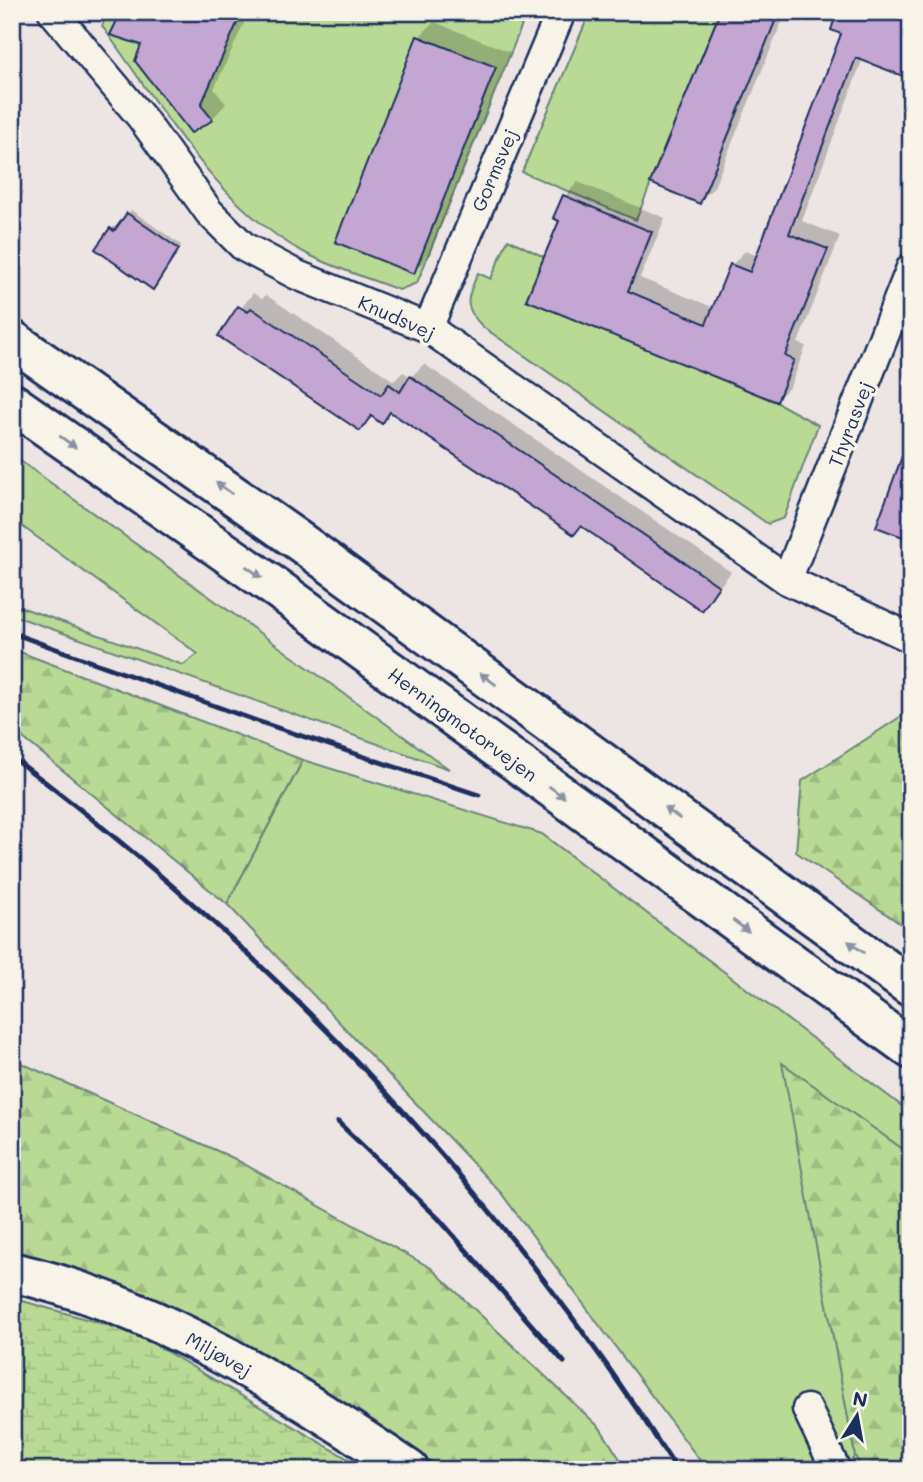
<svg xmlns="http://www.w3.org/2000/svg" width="923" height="1482" font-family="Mali,sans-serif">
  <defs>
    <pattern id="forest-firs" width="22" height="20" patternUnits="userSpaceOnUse" patternTransform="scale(1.75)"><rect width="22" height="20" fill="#b8da94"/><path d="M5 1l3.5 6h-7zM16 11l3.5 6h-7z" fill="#9ebb82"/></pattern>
    <pattern id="wetland-marsh" width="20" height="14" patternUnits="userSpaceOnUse" patternTransform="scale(1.75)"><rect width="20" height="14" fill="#b8da94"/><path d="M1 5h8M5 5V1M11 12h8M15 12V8" fill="none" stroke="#9ebb82"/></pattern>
  </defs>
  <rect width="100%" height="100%" fill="#ede4e4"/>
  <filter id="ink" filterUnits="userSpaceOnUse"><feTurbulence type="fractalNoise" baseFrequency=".0143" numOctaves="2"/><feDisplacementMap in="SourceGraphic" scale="14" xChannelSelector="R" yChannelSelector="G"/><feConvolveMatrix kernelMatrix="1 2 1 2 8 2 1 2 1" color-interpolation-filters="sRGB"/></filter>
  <g filter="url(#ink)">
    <path fill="#b8da94" stroke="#6a8479" stroke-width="2" d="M108,12H492L522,25L417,283L399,290C370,279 338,269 309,255C220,211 159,104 102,26Z
      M590,12H720L636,220L522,172Z
      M508,239L544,257L527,300L776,402L818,425L784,518L768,524L483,327C462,306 467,299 478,273L491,279Z
      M12,455L449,769L12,615V604L183,665L198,654L12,519Z
      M303,760L542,834L911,1113V1155L783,1064L855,1455L847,1470H707L501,1193L227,904Z"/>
    <path fill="url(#forest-firs)" stroke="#6a8479" stroke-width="2" d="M12,649L303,760L227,904L12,729Z
      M903,715L911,718V931L796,852L802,781Z
      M12,1059L233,1158L431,1268L600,1428L627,1470H446L145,1297L12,1254Z
      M782,1063L911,1155V1470H861L855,1455Z"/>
    <path fill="url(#wetland-marsh)" stroke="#6a8479" stroke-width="2" d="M12,1298L135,1333L367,1470H12Z"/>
    <path fill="#0003" d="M123,12H249L214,89L226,104L212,119L144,44Z
      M722,12H786L714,187L700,202Z
      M839,12L863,58L802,221L840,236L798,343L806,346L790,387L776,400L529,299L561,220L565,196L578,182L665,218L640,278L715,308L732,265L745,251L758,256L843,33Z
      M434,22L510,52L428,257L413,272L419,37Z
      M131,210L181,245L156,285L111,229L115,226L118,228Z
      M253,293L262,299L266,295L394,381L403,372L411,377L424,364L731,572L702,609L582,525L574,533L392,412L382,422L373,416L360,429L220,336Z"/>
    <path fill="#c4a6d2" stroke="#1b2f5e" stroke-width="2" d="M121,12H242L201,105L213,120L191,133L135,61L141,45L110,35Z
      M720,12H779L700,204L650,183Z
      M837,12H911V79L856,58L789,234L828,249L785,356L794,360L777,402L526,300L559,221L553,218L563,195L652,232L628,291L706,324L730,264L750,272L841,34L831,30Z
      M417,36L496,67L414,274L335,242Z
      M127,213L179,249L153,290L95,249L110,228L114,231Z
      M238,306L248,312L251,308L381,395L389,384L400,392L410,376L719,586L702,611L581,526L574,535L390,412L382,424L371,416L360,431L218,336Z
      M908,440L911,441V540L876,527Z"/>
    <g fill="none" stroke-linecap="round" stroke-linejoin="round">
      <defs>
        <path id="street" d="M53,12L141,117L209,212L244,247L297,275L428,328L787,580L911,638
          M428,328L561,12
          M787,580L911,268
          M807,1409L836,1470"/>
        <path id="secondary" d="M12,1272C153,1304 290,1389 409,1470"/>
        <path id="highway" d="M12,340L303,544L911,987
          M12,403L279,590L911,1049"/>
      </defs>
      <use href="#street" stroke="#1b2f5e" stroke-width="33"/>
      <use href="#secondary" stroke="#1b2f5e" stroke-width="44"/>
      <use href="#highway" stroke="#1b2f5e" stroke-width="44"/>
      <use href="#street" stroke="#f7f3e8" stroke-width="28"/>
      <use href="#secondary" stroke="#f7f3e8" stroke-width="38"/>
      <use href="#highway" stroke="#f7f3e8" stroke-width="38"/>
      <path stroke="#1b2f5e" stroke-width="5" d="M12,633L257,721L479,795
        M12,757C276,954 500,1192 677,1470
        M338,1122L439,1219L564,1362"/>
    </g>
    <defs><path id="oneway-solid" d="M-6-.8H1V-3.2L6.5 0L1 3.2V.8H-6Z" transform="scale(1.75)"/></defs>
    <g fill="#8991a3">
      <use href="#oneway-solid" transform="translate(68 442) rotate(35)"/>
      <use href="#oneway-solid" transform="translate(224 488) rotate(-145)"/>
      <use href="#oneway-solid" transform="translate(254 572) rotate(35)"/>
      <use href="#oneway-solid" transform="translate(488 679) rotate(-144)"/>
      <use href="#oneway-solid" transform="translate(557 792) rotate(36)"/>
      <use href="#oneway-solid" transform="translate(672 813) rotate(-144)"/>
      <use href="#oneway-solid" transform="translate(741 926) rotate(36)"/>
      <use href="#oneway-solid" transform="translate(856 947) rotate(-144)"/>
    </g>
  </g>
  <g text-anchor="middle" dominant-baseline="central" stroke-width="7" stroke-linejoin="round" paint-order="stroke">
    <g font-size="19" fill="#1b2f5e" stroke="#f7f3e8">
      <text transform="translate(494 170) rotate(-67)">Gormsvej</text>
      <text transform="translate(397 317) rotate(24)">Knudsvej</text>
      <text transform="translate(850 424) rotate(-69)">Thyrasvej</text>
      <text transform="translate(463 724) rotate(36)">Herningmotorvejen</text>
      <text transform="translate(219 1354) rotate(29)">Miljøvej</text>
    </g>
  </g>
  <rect width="923" height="1482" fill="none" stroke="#f7f3e8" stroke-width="42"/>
  <rect x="21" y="21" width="881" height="1440" fill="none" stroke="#1b2f5e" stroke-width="2.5" filter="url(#ink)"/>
  <g transform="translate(857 1416) rotate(11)" stroke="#f7f3e8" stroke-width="5" paint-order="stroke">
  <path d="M0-5L12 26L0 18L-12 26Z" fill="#1b2f5e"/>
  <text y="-10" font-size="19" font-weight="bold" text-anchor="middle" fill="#1b2f5e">N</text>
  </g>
</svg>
